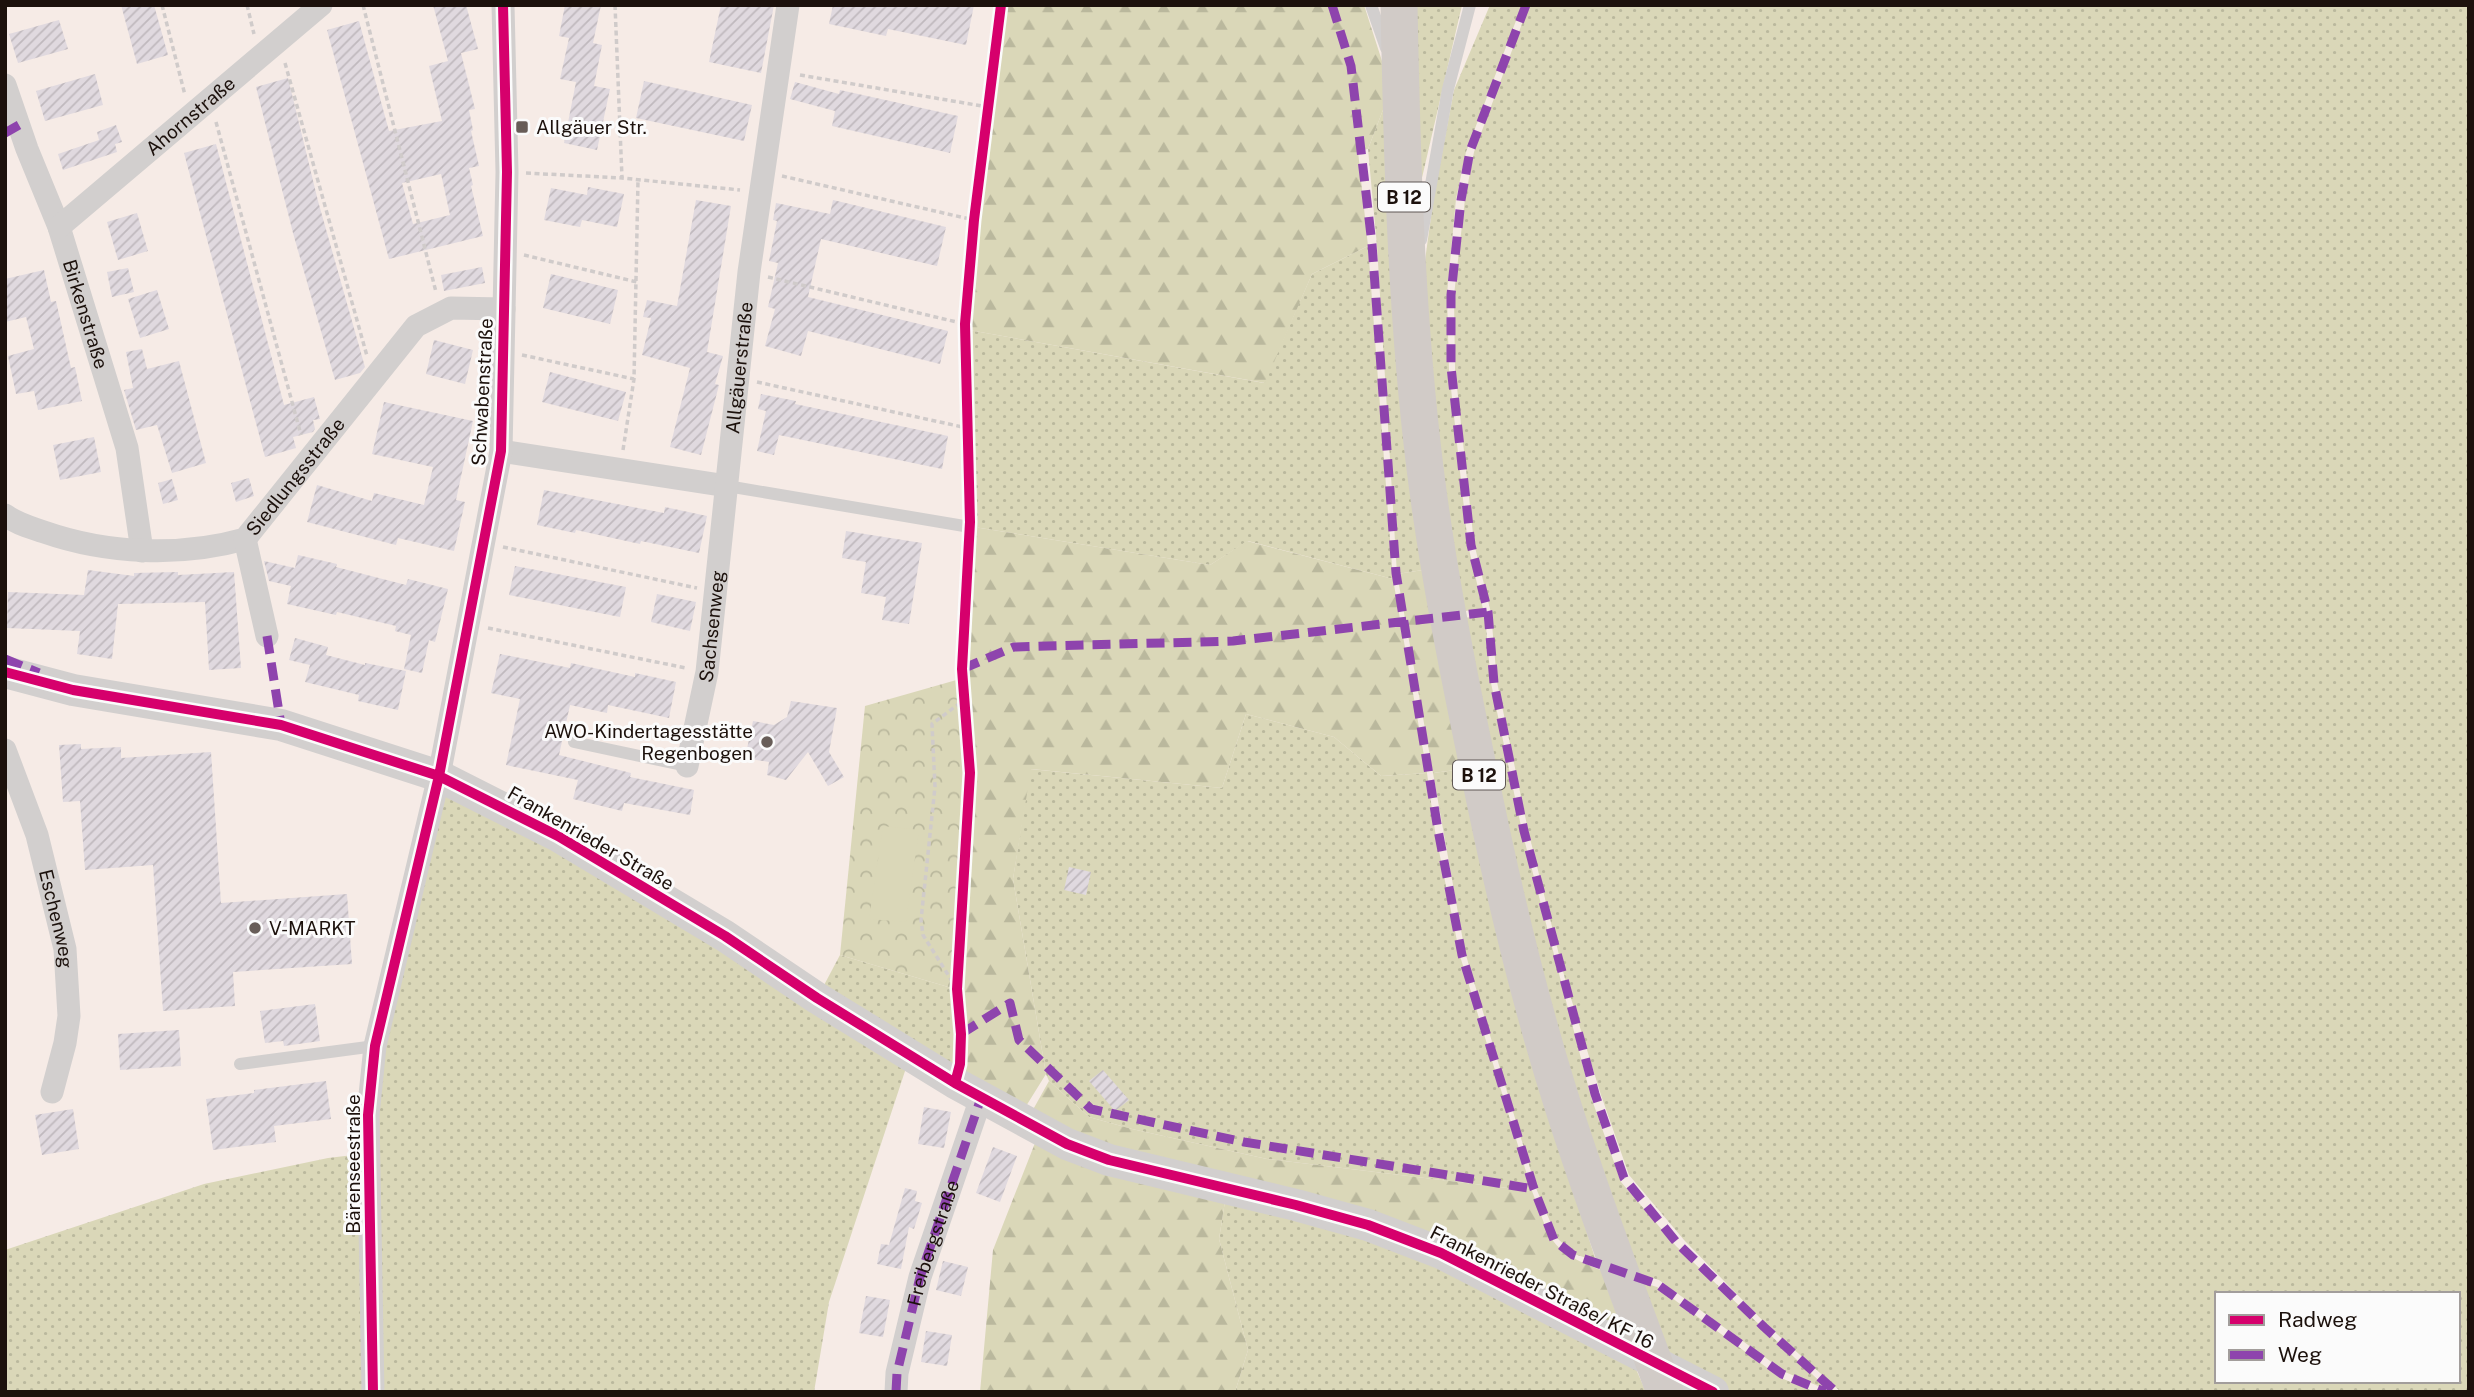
<svg xmlns="http://www.w3.org/2000/svg" width="2474" height="1397" font-family="'Public Sans',sans-serif">
  <defs>
    <pattern id="grass-dots" width="8" height="8" patternUnits="userSpaceOnUse" patternTransform="scale(1.75)"><rect width="8" height="8" fill="#dad7b8"/><path d="M2 2h.1M6 6h.1" fill="none" stroke="#bab89d" stroke-width="1.8" stroke-linecap="round"/></pattern>
    <pattern id="forest-firs" width="22" height="20" patternUnits="userSpaceOnUse" patternTransform="scale(1.75)"><rect width="22" height="20" fill="#dad7b8"/><path d="M5 1l3.5 6h-7zM16 11l3.5 6h-7z" fill="#bab89d"/></pattern>
    <pattern id="park-crowns" width="20" height="18" patternUnits="userSpaceOnUse" patternTransform="scale(1.75)"><rect width="20" height="18" fill="#dad7b8"/><path d="M2 6a3 3 0 1 1 6 0M12 15a3 3 0 1 1 6 0" fill="none" stroke="#bab89d"/></pattern>
    <pattern id="building-hatch" width="6" height="6" patternUnits="userSpaceOnUse" patternTransform="scale(1.75)"><rect width="6" height="6" fill="#e0d9df"/><path d="M-1 1l2-2M0 6l6-6M5 7l2-2" fill="none" stroke="#c0b9be"/></pattern>
  </defs>
  <rect width="100%" height="100%" fill="#f6ebe6"/>
  <path fill="url(#grass-dots)" fill-rule="evenodd" d="M1409,5H1462L1415,208Z
    M1490,5H1522L1466,152L1456,199L1447,294L1449,370L1468,545L1483,609L1456,612L1423,275L1434,195L1454,90Z
    M1529,5H2469V1392H1841L1767,1325L1684,1240L1629,1175L1601,1095L1565,979L1528,830L1497,682L1491,613L1474,543L1455,369L1454,295L1465,199L1474,152ZM2217,1294H2458V1381H2217Z
    M1391,89L1423,570L1397,574L1377,246L1368,149Z
    M1368,246L1393,579L1248,541L1210,565L974,527L969,330L1264,383L1312,274Z
    M1485,615L1491,683L1522,831L1591,1097L1621,1182L1676,1246L1830,1391L1785,1372L1659,1280L1636,1273L1572,1100L1457,619Z
    M1246,714L1334,737L1381,776L1427,773L1435,831L1460,956L1532,1191L1267,1159L1132,1129L1089,1117L1049,1081L1046,1074L1013,879L1030,769L1222,788Z
    M1463,769L1546,1104L1596,1261L1574,1254L1557,1238L1536,1188L1465,952L1433,773Z
    M440,785L554,844L907,1065L829,1302L814,1392H377L374,1153L382,1046Z
    M840,955L955,989L959,1035L955,1068L823,987Z
    M362,1154L368,1392H5V1250L204,1184L328,1158Z
    M1226,1195L1366,1232L1632,1360L1646,1392H1235L1248,1350L1219,1239Z
    M1638,1281L1657,1287L1781,1378L1815,1392H1729L1670,1363Z"/>
  <path fill="url(#forest-firs)" d="M1006,5H1364L1391,89L1368,149L1358,151L1368,246L1312,274L1265,383L969,330L978,220Z
    M974,527L1210,565L1247,541L1393,579L1427,773L1381,776L1334,737L1246,714L1222,788L1031,769L1013,879L1046,1074L1023,1111L961,1072L964,1035L960,989L972,773L965,678Z
    M1423,570L1463,769L1433,773L1397,574Z
    M1049,1081L1089,1117L1132,1129L1267,1159L1532,1191C1551,1240 1548,1250 1601,1270L1627,1343L1598,1327L1030,1115Z
    M1037,1138L1226,1195L1219,1239L1248,1350L1235,1392H980L993,1250Z"/>
  <path fill="url(#park-crowns)" d="M960,679L967,774L955,989L840,955L865,706Z"/>
  <path fill="#dad7b8" d="M883,826L919,830L906,922L869,919Z"/>
  <path fill="url(#building-hatch)" fill-rule="evenodd" d="M121,5H154L168,55L137,64Z
    M433,5H466L478,49L461,53L475,109L469,110L473,130L471,131L479,166L469,168L473,185L471,186L483,236L389,259L327,30L359,21L389,131L442,121L429,66L448,61ZM441,174L450,215L413,224L402,183Z
    M565,5H601L593,43L602,45L594,86L610,89L597,150L564,143L576,82L560,79L569,38L559,36Z
    M721,5H774L761,73L709,62Z
    M833,5H974L966,45L888,29L886,36L829,24Z
    M59,20L68,49L18,63L9,34Z
    M95,74L103,105L45,121L36,91Z
    M288,78L318,201L365,367L360,373L335,380L293,233L256,87Z
    M644,81L752,105L744,141L636,118Z
    M795,82L839,94L840,90L958,116L950,153L832,126L835,111L790,99Z
    M116,125L122,142L115,144L117,152L63,170L58,154L99,140L97,132Z
    M216,144L284,405L314,397L320,419L313,420L315,429L313,432L293,437L296,448L265,457L184,153Z
    M588,187L624,194L617,227L582,220L580,227L544,220L551,188L587,195Z
    M696,200L731,206L707,352L723,356L715,384L719,385L701,455L670,447L690,368L642,355L651,318L643,317L647,300L677,306Z
    M833,200L946,227L937,266L821,239L808,297L948,331L940,364L808,331L801,356L765,346L775,309L768,307L778,263L769,261L777,221L773,220L776,203L830,214Z
    M137,213L148,251L118,260L107,222Z
    M482,267L485,283L444,291L441,275Z
    M128,268L134,292L112,297L107,272Z
    M44,270L51,302L56,301L71,368L75,367L82,401L38,410L34,391L16,394L8,356L34,349L26,317L5,322V279Z
    M551,274L618,290L610,324L543,308Z
    M157,290L169,329L140,338L128,299Z
    M434,340L473,350L465,384L426,374Z
    M142,349L147,369L179,361L206,463L172,473L157,425L136,430L124,390L133,388L126,352Z
    M550,372L626,392L618,421L542,402Z
    M761,394L796,401L795,404L948,436L942,469L779,435L774,455L757,451L766,411L758,409Z
    M384,402L473,421L456,500L465,502L454,551L398,538L396,545L307,522L317,485L372,501L374,493L424,505L433,467L372,454Z
    M94,437L101,472L60,480L53,445Z
    M249,478L254,496L236,502L231,483Z
    M172,479L178,500L163,504L158,483Z
    M544,490L664,513L665,507L707,516L699,553L641,541L640,544L576,530L575,533L537,525Z
    M846,531L922,543L909,624L882,620L886,597L861,593L866,562L842,558Z
    M298,555L337,564L336,567L406,585L408,579L448,589L435,642L429,640L422,673L404,669L411,635L395,631L396,626L337,612L336,615L287,604L291,586L269,581L264,561L295,568Z
    M515,566L626,587L620,617L509,595Z
    M88,570L134,576V573L178,572V575L234,572L241,668L209,670L205,602L118,604L112,659L77,654L80,631L7,628L8,592L84,595Z
    M657,594L696,602L690,631L651,622Z
    M295,638L328,647L326,655L365,665V663L406,671L398,710L358,701L359,695L305,682L310,665L289,660Z
    M500,654L570,668L571,663L635,677V673L676,682L669,718L608,705L607,713L570,705L559,755L631,773L630,777L694,790L690,815L624,803L622,811L573,799L578,780L506,765L520,699L491,693Z
    M791,701L837,708L829,752L844,777L828,786L808,752L786,780L767,775L769,762L745,758L753,721L774,725L787,717Z
    M81,744V749L121,747V758L211,752L221,903L347,894L352,964L233,972L235,1006L163,1011L153,865L85,870L80,801L63,802L59,745Z
    M1069,867L1091,872L1086,895L1064,890Z
    M315,1004L320,1041L284,1046L283,1041L265,1043L260,1011Z
    M179,1030L181,1066L120,1070L118,1034Z
    M1103,1070L1129,1100L1115,1111L1089,1081Z
    M326,1081L331,1119L274,1126L276,1142L213,1150L206,1099L254,1093V1090Z
    M924,1107L951,1112L944,1148L918,1144Z
    M73,1109L79,1149L42,1155L35,1115Z
    M993,1147L1017,1156L1000,1202L976,1193Z
    M905,1188L917,1191L915,1201L922,1203L914,1229L909,1227L901,1269L877,1264L881,1244L889,1245Z
    M943,1261L968,1267L961,1296L936,1290Z
    M866,1296L890,1300L883,1337L859,1333Z
    M926,1331L952,1335L947,1366L921,1362Z"/>
  <g fill="none" stroke-linecap="round" stroke-linejoin="round">
    <path stroke="#d0cbca" stroke-width="3.5" stroke-dasharray="5 3.5" stroke-linecap="butt" d="M162,5L185,95
      M247,5L254,34
      M363,5L436,292
      M615,5L622,178L740,190
      M285,63L367,356
      M800,75L988,107
      M216,122L301,435
      M526,173L622,178
      M782,176L974,220
      M524,255L637,282
      M768,277L965,324
      M522,355L634,379
      M757,382L967,428
      M623,450L634,379L638,180
      M503,547L697,588
      M488,628L686,668
      M957,989L923,935L921,920L935,787L932,724L964,700"/>
    <path stroke="#d2cfce" stroke-width="12" d="M1371,5L1386,48
      M1421,240L1448,89L1470,5
      M727,486L970,527
      M574,742L687,766
      M240,1064L375,1046"/>
    <g stroke="#d2cfce" stroke-width="23">
      <path id="s1" d="M5,85L27,149L59,227L127,448L142,551"/>
      <path id="s2" d="M59,227L321,5"/>
      <path d="M501,451L727,486"/>
      <path id="s3" d="M5,515C17,524 30,527 44,532C107,554 181,557 245,539L416,326L451,308L504,309"/>
      <path d="M245,539L267,636"/>
      <path id="s4" d="M5,750L37,835L65,949L69,1016L65,1043L52,1092"/>
      <path id="s5" d="M687,766L707,672L749,272L788,5"/>
      <path d="M373,1392L368,1115L375,1046L439,776L501,451L507,172L503,5"/>
      <path id="s6" d="M896,1392L897,1373L920,1277L981,1098"/>
    </g>
    <path stroke="#d2cfce" stroke-width="32" d="M5,672L73,690L281,725L439,776L558,836L725,936L817,998L955,1083L1067,1144L1109,1160L1296,1205L1368,1225L1441,1253L1713,1392"/>
    <path stroke="#d1cbc7" stroke-width="37" d="M1399,5C1402,160 1406,315 1425,468C1437,565 1456,661 1476,757C1499,873 1526,989 1562,1103C1593,1200 1629,1296 1665,1392"/>
    <path stroke="#8e44ad" stroke-width="9" stroke-dasharray="18 9" stroke-linecap="butt" d="M1332,5L1351,66L1372,244L1396,573L1438,830L1462,955L1534,1189L1554,1240L1573,1255L1657,1284L1782,1374L1825,1392
      M1526,5L1470,151L1461,200L1451,295V367L1471,545L1488,612L1494,683L1524,831L1595,1094L1624,1178L1677,1243L1764,1327L1836,1392
      M5,133L19,125
      M267,636L281,725
      M5,659L39,673
      M962,669L1014,647L1233,641L1488,612
      M961,1034L1010,1003L1019,1040L1091,1109L1244,1142L1534,1189
      M896,1392L897,1373L920,1277L981,1098"/>
    <defs>
      <path id="cycleway" d="M5,672L73,690L281,725L439,776L558,836L725,936L817,998L955,1083L1067,1144L1109,1160L1296,1205L1368,1225L1441,1253L1713,1392
        M955,1083L960,1064L961,1034L957,989L970,773L962,669L970,522L965,324L974,220L1001,5
        M373,1392L368,1115L375,1046L439,776L501,451L507,172L503,5"/>
    </defs>
    <use href="#cycleway" stroke="#fbfbfb" stroke-width="15"/>
    <use href="#cycleway" stroke="#d6006c" stroke-width="10"/>
  </g>
  <g fill="#685d58" stroke="#fbfbfb" stroke-width="2.5">
    <rect x="515" y="120" width="14" height="14" rx="3.5"/>
    <circle cx="767" cy="742" r="7"/>
    <circle cx="255" cy="928" r="7"/>
  </g>
  <g text-anchor="middle" dominant-baseline="central" stroke-width="6" stroke-linejoin="round" paint-order="stroke">
    <g fill="#fbfbfb" stroke="#5f5754" stroke-width="2">
      <rect x="1378" y="182.5" width="52" height="29" rx="5"/>
      <rect x="1453" y="760.5" width="52" height="29" rx="5"/>
    </g>
    <g font-size="18" font-weight="bold" fill="#1c110c">
      <text x="1404" y="197">B 12</text>
      <text x="1479" y="775">B 12</text>
    </g>
    <g font-size="19" fill="#1c110c" stroke="#fbfbfb">
      <text stroke="none"><textPath href="#s2" startOffset="172">Ahornstraße</textPath></text>
      <text stroke="none"><textPath href="#s1" startOffset="243">Birkenstraße</textPath></text>
      <text stroke="none"><textPath href="#s5" startOffset="402">Allgäuerstraße</textPath></text>
      <text transform="translate(482 392) rotate(-87)">Schwabenstraße</text>
      <text stroke="none"><textPath href="#s3" startOffset="327">Siedlungsstraße</textPath></text>
      <text stroke="none"><textPath href="#s5" startOffset="142">Sachsenweg</textPath></text>
      <text transform="translate(591 838) rotate(30)">Frankenrieder Straße</text>
      <text stroke="none"><textPath href="#s4" startOffset="177">Eschenweg</textPath></text>
      <text transform="translate(353 1164) rotate(-90)">Bärenseestraße</text>
      <text stroke="none"><textPath href="#s6" startOffset="154">Freibergstraße</textPath></text>
      <text transform="translate(1542 1287) rotate(27)">Frankenrieder Straße/ KF 16</text>
    </g>
    <g font-size="19" fill="#1c110c" stroke="#fbfbfb" text-anchor="start">
      <text x="536" y="127">Allgäuer Str.</text>
      <text x="753" y="731" text-anchor="end">AWO-Kindertagesstätte<tspan x="753" dy="22">Regenbogen</tspan></text>
      <text x="269" y="928">V-MARKT</text>
    </g>
  </g>
  <rect width="2474" height="1397" fill="none" stroke="#1c110c" stroke-width="14"/>
  <rect x="2215" y="1292" width="245" height="91" fill="#fbfbfb" stroke="#a29d9b" stroke-width="2"/>
  <rect x="2229" y="1315" width="35" height="10" fill="#d6006c" stroke="#a29d9b" stroke-width="2"/>
  <text x="2278" y="1327" font-size="21" fill="#1c110c">Radweg</text>
  <rect x="2229" y="1350" width="35" height="10" fill="#8e44ad" stroke="#a29d9b" stroke-width="2"/>
  <text x="2278" y="1362" font-size="21" fill="#1c110c">Weg</text>
</svg>
